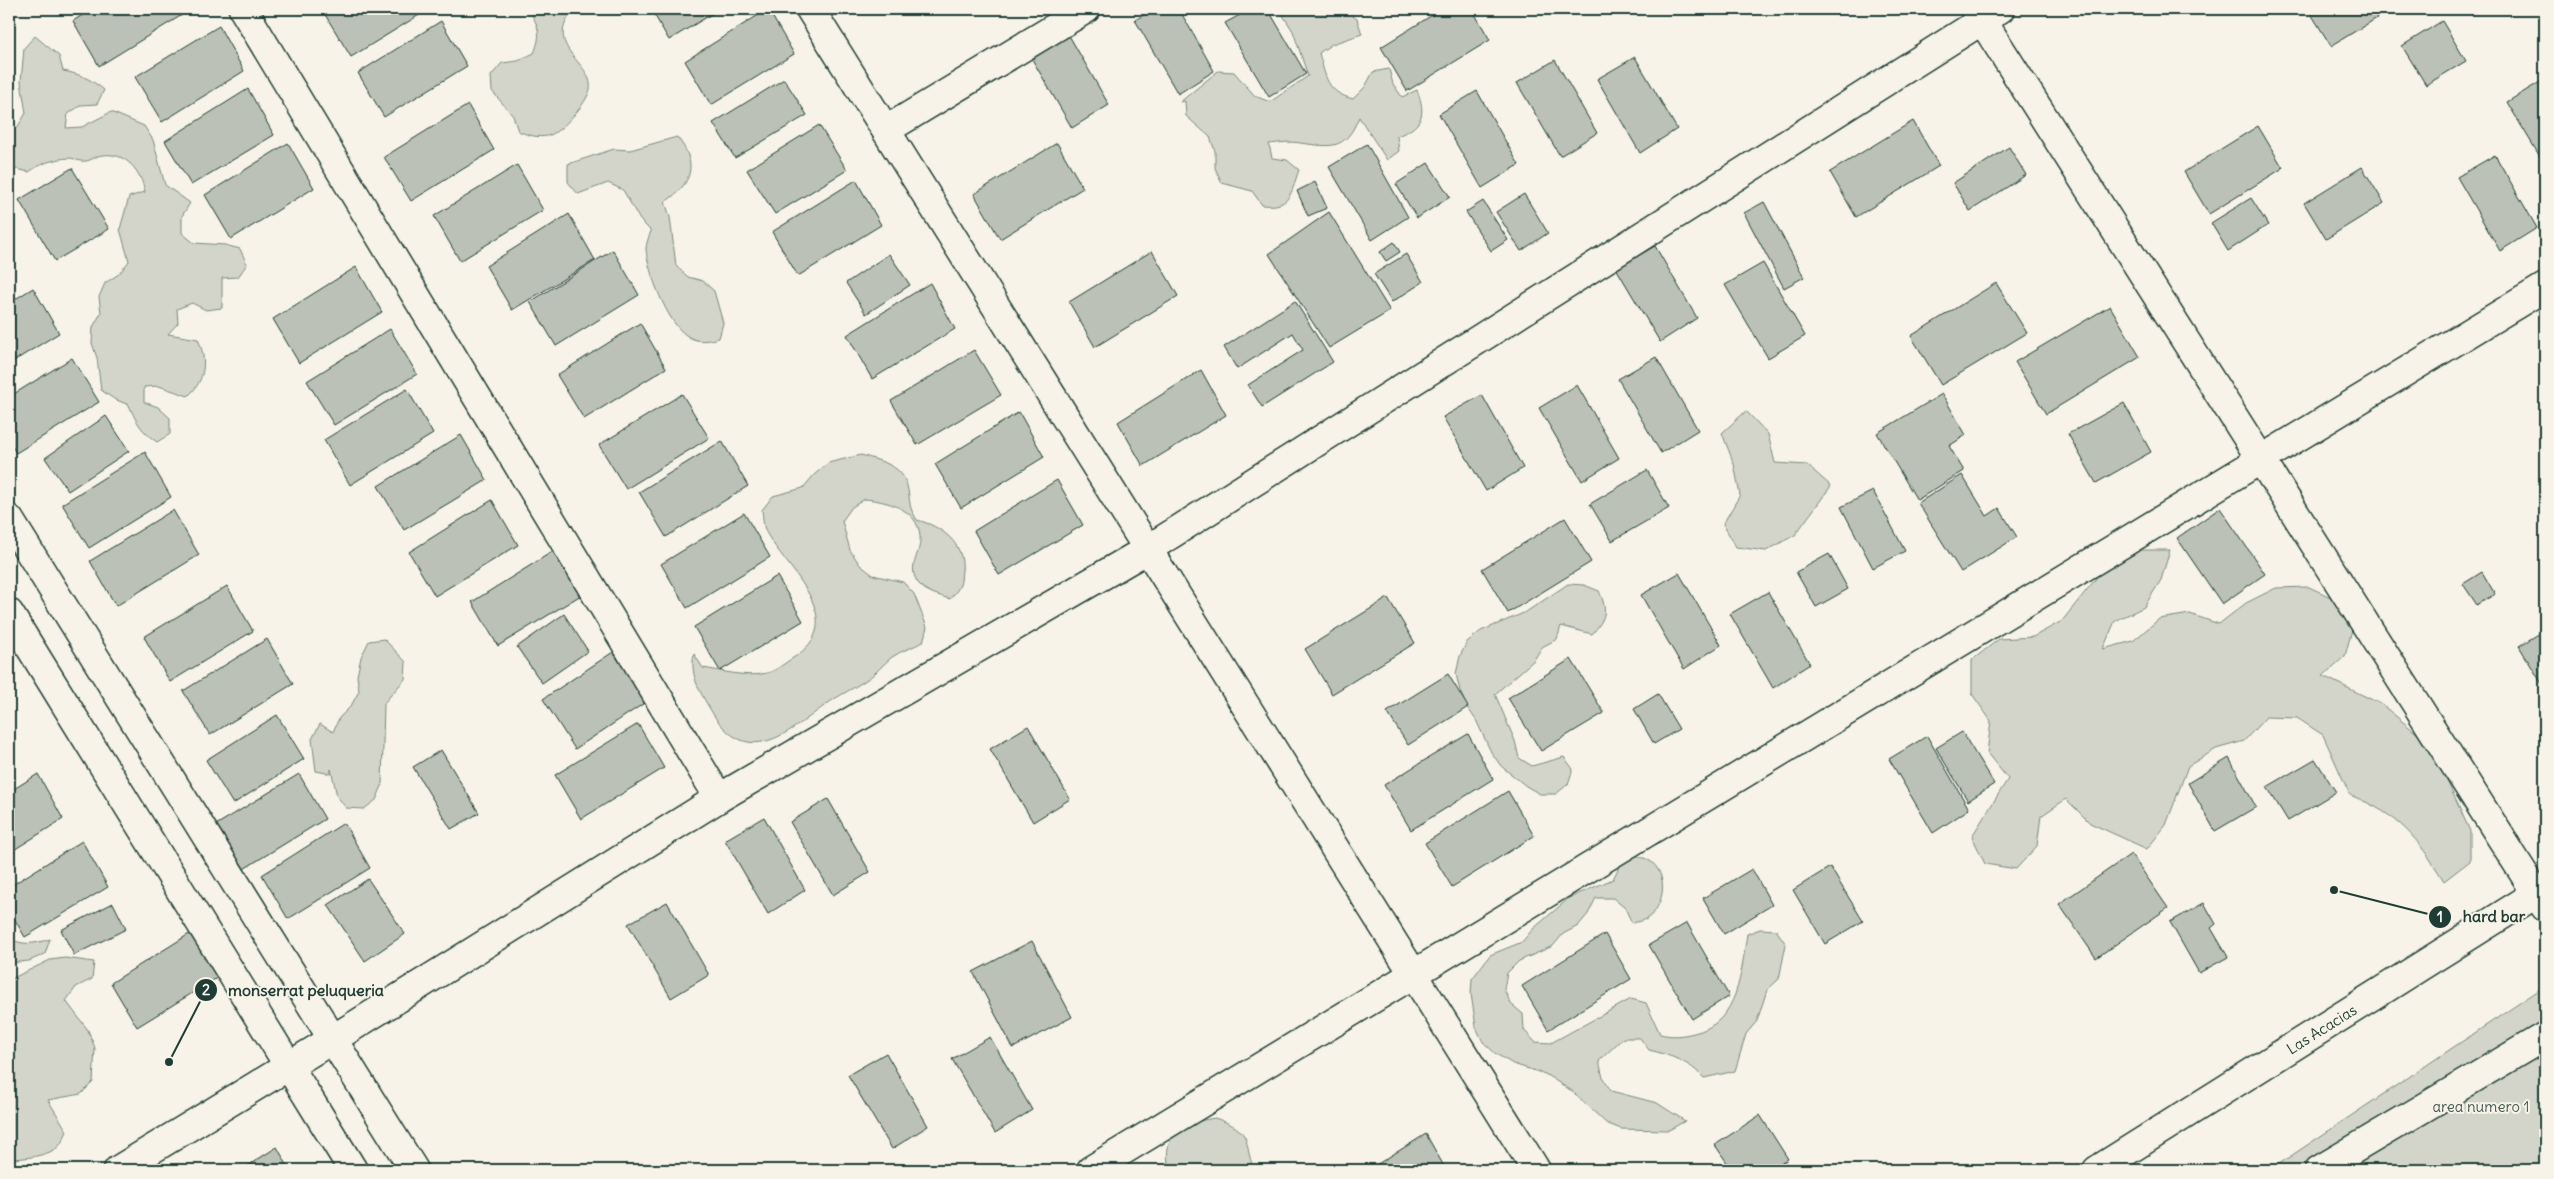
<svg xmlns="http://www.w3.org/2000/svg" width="2554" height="1179" font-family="Delius,sans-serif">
  <rect width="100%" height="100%" fill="#f7f3e8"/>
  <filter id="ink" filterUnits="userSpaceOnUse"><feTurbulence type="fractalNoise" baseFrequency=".02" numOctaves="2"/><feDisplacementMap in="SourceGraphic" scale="10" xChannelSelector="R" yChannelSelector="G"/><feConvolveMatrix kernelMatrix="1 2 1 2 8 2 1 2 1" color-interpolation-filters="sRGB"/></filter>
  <g filter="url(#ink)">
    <path fill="#d3d5ca" stroke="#79897f" d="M528,9H575C540,47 594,62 590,89C588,102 560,134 547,136C537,138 528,135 518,131L513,116L492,91L491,76L502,63L518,61L534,53C542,34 539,26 528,9Z
      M1279,9H1344L1357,19L1362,34L1332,44L1319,53C1326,77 1326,92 1353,99L1365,87L1373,72L1389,69L1393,84L1402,97L1417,90C1427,115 1422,127 1397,136L1399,151L1387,160L1359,117C1345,151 1332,147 1300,143C1290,141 1279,143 1269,144L1272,158L1287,160L1299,170C1290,194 1292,208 1262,205L1252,191L1222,183L1215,168V151L1210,137L1186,116L1185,101L1180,102L1218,71L1234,72L1255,96L1270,102L1308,76L1293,31Z
      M35,36L59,56L63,71C80,74 91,79 104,90L97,104L81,105L68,114L66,128L82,127L111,112L144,126L153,140L165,185L190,203L182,216V233L194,243L225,245L240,249L247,264L238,277L222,278V308L206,310L192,303L177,309L178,323L168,334L198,339C207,360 206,380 188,396L159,386L144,387V402L158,407L170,418V434L157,442C142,432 136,422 129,405L114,399L101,390L97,358L92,343L93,327L101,313L99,297L105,283L119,274L129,261L120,229L129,197L145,192C141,171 126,152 103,155C97,155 91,161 85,161C79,162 74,158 69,158C54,159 41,163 29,172L12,168L9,164V128H17L26,113L21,82L24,48Z
      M677,137C699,164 692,184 665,202L670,217L676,266L688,277L703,281L714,291L723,323L719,338C707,341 696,343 686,335C667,322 648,272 646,249C646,243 649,237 651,231L640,220L623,190L608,183L578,194L568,182V164L614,149L630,150Z
      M1746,411L1768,434L1775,463L1807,465L1831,486L1795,535L1766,551L1736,547L1723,524L1740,495L1734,464L1722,433Z
      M861,455C883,462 904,465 908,490C911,506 908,505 917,520C941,526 965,543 962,571C961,576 962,582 959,587C957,591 953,595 950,599C940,596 925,592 919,584C905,567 922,554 920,536C918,509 887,501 865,499L852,507L842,521L850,550L860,565L873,575L903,582L914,594L927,627L923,642C913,647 901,651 892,657C883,664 876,674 866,680C853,689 837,696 824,706C786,734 748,768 713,714C702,695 689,677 694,654L703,668C723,671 747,678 767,673C776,671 786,662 793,658C853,621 785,568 766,532C763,526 763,517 762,510L773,496L803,488L814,475L828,463Z
      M2135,550H2170L2161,580L2144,607L2115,621L2103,649L2133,641L2159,619L2190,614L2219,624L2246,603L2276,588L2309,587L2337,600L2353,626L2345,656L2323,676L2381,704L2430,744L2470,831V861L2444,881C2416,836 2401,816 2350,795L2323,735L2297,718L2266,717L2244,741L2216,749L2188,766L2166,825L2147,849L2090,823L2066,799L2041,816L2037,846L2016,869L1985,864L1972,836L2008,779L1987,753L1991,721L1972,694V660L1999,639L2033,637L2062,621L2106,566Z
      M1568,584L1584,585L1599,591C1608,611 1606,618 1592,634L1561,626L1557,639L1542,647L1534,660L1495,694L1515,741L1519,758L1532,766L1564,757L1573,769L1568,784L1556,794H1540L1526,786L1501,766L1491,752L1476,720L1467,707L1460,691L1456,674L1460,656L1467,642L1481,631L1526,612Z
      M384,639L406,662L405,679L384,703L382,786L376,800L364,809L346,808L337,796L331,769V774L316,771L312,739L320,724L333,732L339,718L351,706L359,691L357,676L361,657L369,641Z
      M1635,855C1639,857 1646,858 1650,861C1669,874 1665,906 1647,919C1643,921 1636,922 1632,923L1625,908L1613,898H1596L1588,914L1578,926L1563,934L1553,946L1519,961L1507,973L1504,989L1511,1004L1523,1014L1524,1030L1535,1042L1551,1043L1631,999L1646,1003L1660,1034C1673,1037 1681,1036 1694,1033C1739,1023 1741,972 1747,934L1760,929L1776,930L1786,944L1779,979L1767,990L1757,1021L1746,1034L1735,1071L1704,1078C1690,1062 1670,1055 1649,1050L1640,1038H1623L1599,1061L1603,1078L1611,1091L1657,1103L1685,1121L1669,1130L1621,1129L1606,1123L1572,1091L1545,1074L1513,1064L1496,1054L1483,1042L1476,1027L1471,994L1472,979L1490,955L1522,942L1532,930L1569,898L1613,879L1621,863Z
      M9,938C23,946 34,944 50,939L45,954L29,961L9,963Z
      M65,958L94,962L92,979L76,987L66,1001L88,1030L95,1048L93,1082L81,1094L48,1100L67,1131C65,1136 62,1142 59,1146C50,1156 22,1159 9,1159V980L50,960Z
      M2545,986V1170H2270Z
      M1215,1118C1255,1132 1242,1139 1254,1170H1169C1161,1132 1183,1123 1215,1118Z"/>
    <path fill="#bbc1b6" stroke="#1f3d34" d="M92,9H178L182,15L99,66L73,21Z
      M331,9H429L351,57L324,13Z
      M651,9H720L669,40Z
      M768,9L794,54L711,105L685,61Z
      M1154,9H1179L1214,71L1178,94L1135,20Z
      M1251,9H1268L1306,74L1269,97L1225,23Z
      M1442,9H1472L1490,40L1407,91L1381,47Z
      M2308,9H2372L2377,18L2331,46Z
      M441,21L467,66L384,117L358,73Z
      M2442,21L2466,61L2426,85L2402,46Z
      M219,26L244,71L162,122L135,77Z
      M1067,32L1109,105L1072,128L1029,54Z
      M1635,57L1677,129L1640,153L1597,79Z
      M1555,60L1597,133L1560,156L1517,83Z
      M784,79L807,115L735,158L713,123Z
      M2545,79V165L2507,102Z
      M248,89L274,135L191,185L165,141Z
      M1477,91L1519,165L1482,188L1439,114Z
      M468,105L494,150L411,201L384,157Z
      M1913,121L1939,166L1856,217L1830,172Z
      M819,125L847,170L775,214L747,170Z
      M2258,126L2283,168L2209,214L2184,172Z
      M288,143L314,188L231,239L205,195Z
      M1057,143L1083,188L1000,239L974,194Z
      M1367,144L1408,217L1372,240L1329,167Z
      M2009,147L2026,175L1970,211L1953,183Z
      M2495,155L2537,228L2500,251L2457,177Z
      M1428,163L1450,197L1417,218L1396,184Z
      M517,165L543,210L460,261L434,216Z
      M2362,167L2384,203L2326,239L2304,203Z
      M72,168L109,229L55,261L19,200Z
      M856,180L881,225L798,276L772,232Z
      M1315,182L1327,208L1308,216L1297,191Z
      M1524,194L1548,233L1521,251L1496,212Z
      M2251,198L2268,225L2228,251L2211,223Z
      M1483,201L1508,240L1491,251L1466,212Z
      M1764,202L1804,277L1784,288L1744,213Z
      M1329,212L1390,311L1329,348L1269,254Z
      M569,214L595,260L512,310L486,266Z
      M1394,242L1400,252L1386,261L1380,252Z
      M1655,246L1697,318L1660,342L1616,268Z
      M613,250L639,295L556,346L530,302Z
      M1152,251L1178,296L1095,347L1069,302Z
      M889,254L910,285L866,314L846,283Z
      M1406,254L1423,282L1392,302L1374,274Z
      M1763,263L1805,336L1768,358L1725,285Z
      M356,267L382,312L299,363L273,319Z
      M930,283L955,329L872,379L847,335Z
      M1996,283L2027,333L1941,385L1911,336Z
      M33,288L59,333L9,364V303Z
      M1295,301L1333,362L1262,407L1248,385L1303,350L1293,333L1237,369L1224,347Z
      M2110,306L2140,357L2046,414L2015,362Z
      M640,323L666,368L584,419L557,375Z
      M390,329L417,374L334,425L307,381Z
      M974,350L1001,395L917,445L891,401Z
      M1656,357L1698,430L1661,453L1618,379Z
      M72,358L99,402L16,453L9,441V397Z
      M1201,370L1226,415L1143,466L1118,422Z
      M1577,385L1619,458L1582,481L1539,408Z
      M407,389L433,434L350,485L324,440Z
      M682,394L709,438L626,489L599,445Z
      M1942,394L1966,435L1949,446L1964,471L1917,500L1877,433Z
      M1482,395L1523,468L1486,491L1443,417Z
      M2124,403L2151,452L2096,483L2068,434Z
      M1019,412L1044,457L961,508L935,464Z
      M106,416L129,451L68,491L45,458Z
      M461,435L487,480L404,530L378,486Z
      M722,441L748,486L666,537L639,492Z
      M145,452L171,497L89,548L62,504Z
      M1647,470L1669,508L1612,541L1590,504Z
      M1962,475L1987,516L1999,508L2017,537L1961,572L1918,503Z
      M1057,480L1083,525L999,575L974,531Z
      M1873,491L1905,551L1873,568L1841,507Z
      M492,500L518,545L435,596L409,552Z
      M2220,508L2265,574L2222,604L2177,538Z
      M173,510L199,555L116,606L90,561Z
      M744,513L770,557L687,608L661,564Z
      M1565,518L1591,562L1508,613L1482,569Z
      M555,550L581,595L498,646L472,602Z
      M1829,554L1848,589L1816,607L1796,572Z
      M2482,572L2495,594L2477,605L2463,584Z
      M1679,573L1721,645L1684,669L1641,595Z
      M777,576L803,621L720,671L694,627Z
      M227,586L253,631L170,682L144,637Z
      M1768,592L1810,664L1773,688L1730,614Z
      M1388,598L1415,643L1332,694L1305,649Z
      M564,614L588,651L542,683L517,647Z
      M2545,630V689L2519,646Z
      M267,639L293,684L210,735L183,691Z
      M613,652L646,702L575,749L543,699Z
      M1571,659L1604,713L1541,751L1508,698Z
      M1448,674L1468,707L1408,745L1387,712Z
      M1658,694L1679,729L1654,744L1634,709Z
      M277,715L304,759L233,804L206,760Z
      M638,724L664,768L581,819L555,775Z
      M1028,726L1070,799L1033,822L990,749Z
      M1962,732L1994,784L1968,801L1936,748Z
      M1468,734L1493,779L1411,830L1384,785Z
      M1927,736L1969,809L1933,833L1889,759Z
      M441,750L479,813L451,829L413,767Z
      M2229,758L2256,807L2215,831L2188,783Z
      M2315,759L2336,792L2288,821L2267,787Z
      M38,774L63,819L9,853V792Z
      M299,774L325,819L242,870L216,825Z
      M1508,791L1534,836L1452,887L1425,843Z
      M828,799L870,872L833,895L790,822Z
      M764,817L805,890L768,914L725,840Z
      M344,823L370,868L288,919L262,875Z
      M82,841L108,887L25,937L9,910V887Z
      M2131,854L2168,908L2096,958L2059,904Z
      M1830,867L1863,921L1825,944L1793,890Z
      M1752,869L1772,905L1724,934L1703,898Z
      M368,879L405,934L365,961L328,905Z
      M667,902L709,975L671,998L628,924Z
      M113,903L126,929L74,955L61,930Z
      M2204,903L2216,924L2211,928L2228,957L2199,973L2170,922Z
      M1687,923L1729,996L1692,1019L1649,945Z
      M194,931L220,976L137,1027L111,983Z
      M1605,934L1631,979L1548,1030L1522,986Z
      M1032,941L1072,1017L1013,1048L973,972Z
      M990,1037L1032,1110L995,1133L952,1059Z
      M886,1053L928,1126L892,1149L848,1075Z
      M1760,1115L1788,1159L1771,1170H1732L1715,1145Z
      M1426,1134L1446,1170H1368Z
      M277,1147L290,1170H241Z"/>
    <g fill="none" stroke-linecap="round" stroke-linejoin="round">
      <defs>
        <g id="minor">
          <path d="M243,9L719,798"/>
          <path d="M810,9L1536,1170"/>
          <path d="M1975,9L2545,907"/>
          <path d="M886,130L1086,9"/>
          <path d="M9,519L414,1170"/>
          <path d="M9,613L353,1170"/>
          <path d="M118,1170L333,1039L719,798L1148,549L2000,9"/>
          <path d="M1091,1170C1576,877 2058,578 2545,287"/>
          <path id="s1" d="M2097,1170L2545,888"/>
          <path d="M2319,1170L2545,1036"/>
        </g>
      </defs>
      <use href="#minor" stroke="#1f3d34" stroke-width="31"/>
      <use href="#minor" stroke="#f7f3e8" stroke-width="28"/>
    </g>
  </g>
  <g text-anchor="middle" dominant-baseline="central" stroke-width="4" stroke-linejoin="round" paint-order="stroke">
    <g font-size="15" fill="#1f3d34" stroke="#f7f3e8">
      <text stroke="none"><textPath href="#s1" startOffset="265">Las Acacias</textPath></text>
    </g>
    <g font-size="15" fill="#435b52" stroke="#f7f3e8">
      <text x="2481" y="1106">area numero 1</text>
    </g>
  </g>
  <path fill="none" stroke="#1f3d34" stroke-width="2" d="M2334 890L2440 917M169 1062L206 990"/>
  <g fill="#1f3d34" stroke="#f7f3e8" stroke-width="2">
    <circle cx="2334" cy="890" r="5"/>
    <circle cx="169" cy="1062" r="5"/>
    <circle cx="2440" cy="917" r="12"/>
    <circle cx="206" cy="990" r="12"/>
  </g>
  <g font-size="15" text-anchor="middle" font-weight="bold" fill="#fff">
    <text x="2440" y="922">1</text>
    <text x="206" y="995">2</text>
  </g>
  <g font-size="16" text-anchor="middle" font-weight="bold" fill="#1f3d34" stroke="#f7f3e8" stroke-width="4" stroke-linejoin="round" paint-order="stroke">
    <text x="2494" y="922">hard bar</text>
    <text x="306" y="996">monserrat peluqueria</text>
  </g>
  <rect width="2554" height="1179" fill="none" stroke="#f7f3e8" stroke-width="30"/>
  <rect x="15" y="15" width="2524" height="1149" fill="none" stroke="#1f3d34" stroke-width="2" filter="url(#ink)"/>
</svg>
